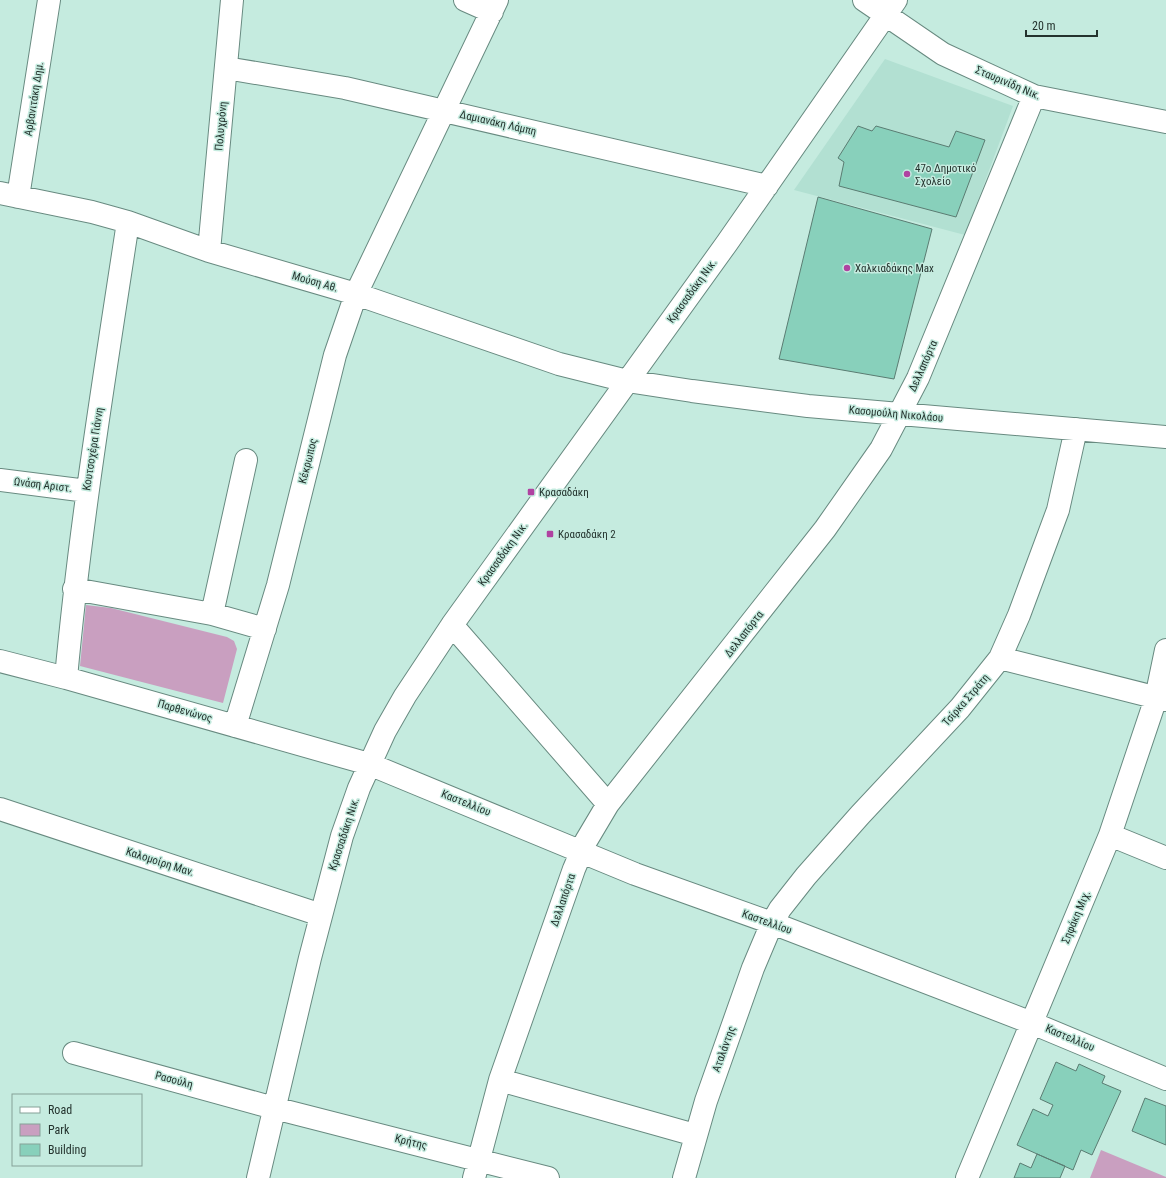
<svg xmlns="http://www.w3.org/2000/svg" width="1166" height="1178" font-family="'Roboto Condensed',sans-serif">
  <rect width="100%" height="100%" fill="#c5ebdf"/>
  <path fill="#b2e0d2" d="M885,59L1013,106L965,235L794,190Z"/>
  <path fill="#c99fc0" d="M86,605L111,608L227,637L234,641L237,649L223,703L80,666Z
    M1101,1150L1166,1177V1178H1090Z"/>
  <path fill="#88d0bb" stroke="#5a7c72" d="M858,126L872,131L876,126L949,147L956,131L985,140L956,217L839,186L844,162L838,158Z
    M818,197L932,229L894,379L779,359Z
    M1056,1062L1076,1071L1079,1064L1105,1076L1102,1083L1121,1091L1092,1155L1081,1150L1073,1170L1017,1145L1033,1109L1048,1116L1053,1105L1040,1099Z
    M1145,1098L1166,1106V1145L1132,1131Z
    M1037,1154L1065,1166L1060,1178H1014L1020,1163L1031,1168Z"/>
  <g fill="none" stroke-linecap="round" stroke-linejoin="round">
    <defs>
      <path id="minor" d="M465,0L492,12
        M864,0L943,54L1034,96L1166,122
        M226,68L345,88L767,186
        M0,193L92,212L128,222L209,251L356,294L559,364L627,381L692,391L808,406L1166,437
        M18,197L49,0
        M209,251L232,0
        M0,480L87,491
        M74,589L212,614L265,629
        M212,614L246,460
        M452,625L608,804
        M1000,658L1166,700
        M0,661L66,678L369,764L635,874L772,923L1032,1023L1166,1079
        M66,678C80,525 105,373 128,222
        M235,726L278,585L335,355L356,294L497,0
        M0,809L321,915
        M1110,835L1166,858
        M74,1053L274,1108L548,1178
        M500,1080L695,1135
        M258,1178L310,958L342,836L359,788L385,731L405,696L452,625L727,243L896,0
        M474,1178L500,1080L574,869L586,841L608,804L825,529L881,449L918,378L1034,96
        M684,1178L706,1101L753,968L772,923L780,909L806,876L860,815L960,708L1000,658L1019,615L1058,510L1076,429
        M967,1178L1110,835L1156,698L1166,650"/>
    </defs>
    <use href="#minor" stroke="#688a80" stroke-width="24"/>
    <use href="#minor" stroke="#fff" stroke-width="22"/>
  </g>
  <g fill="#b042a1" stroke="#c5ebdf" stroke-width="1.5">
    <circle cx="907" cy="174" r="4"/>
    <circle cx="847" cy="268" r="4"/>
    <rect x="527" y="488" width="8" height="8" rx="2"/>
    <rect x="546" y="530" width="8" height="8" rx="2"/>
  </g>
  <g text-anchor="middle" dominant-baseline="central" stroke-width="3" stroke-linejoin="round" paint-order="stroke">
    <g font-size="11" fill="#24332e" stroke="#c5ebdf">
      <text transform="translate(1008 83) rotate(23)">Σταυρινίδη Νικ.</text>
      <text transform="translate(34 99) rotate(-81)">Αρβανιτάκη Δημ.</text>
      <text transform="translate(498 123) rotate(13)">Δαμιανάκη Λάμπη</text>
      <text transform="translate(221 126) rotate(-85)">Πολυχρόνη</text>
      <text transform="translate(315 282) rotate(16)">Μούση Αθ.</text>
      <text transform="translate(692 291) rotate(-54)">Κρασσαδάκη Νικ.</text>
      <text transform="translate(923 366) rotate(-66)">Δελλαπόρτα</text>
      <text transform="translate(896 414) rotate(5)">Κασομούλη Νικολάου</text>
      <text transform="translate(93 449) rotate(-81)">Κουτσοχέρα Γιάννη</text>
      <text transform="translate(308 461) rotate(-76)">Κέκρωπος</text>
      <text transform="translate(43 485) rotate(7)">Ωνάση Αριστ.</text>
      <text transform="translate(503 554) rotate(-54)">Κρασσαδάκη Νικ.</text>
      <text transform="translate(744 634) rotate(-52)">Δελλαπόρτα</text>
      <text transform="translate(966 700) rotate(-49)">Τσίρκα Στράτη</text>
      <text transform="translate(185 711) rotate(16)">Παρθενώνος</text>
      <text transform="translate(466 803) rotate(22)">Καστελλίου</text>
      <text transform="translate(344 834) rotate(-72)">Κρασσαδάκη Νικ.</text>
      <text transform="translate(160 862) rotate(18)">Καλομοίρη Μαν.</text>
      <text transform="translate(563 900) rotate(-71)">Δελλαπόρτα</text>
      <text transform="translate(1076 917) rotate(-67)">Σηφάκη Μιχ.</text>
      <text transform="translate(767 922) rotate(20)">Καστελλίου</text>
      <text transform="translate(1070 1038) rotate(23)">Καστελλίου</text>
      <text transform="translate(724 1049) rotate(-70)">Αταλάντης</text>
      <text transform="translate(174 1080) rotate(15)">Ρασούλη</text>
      <text transform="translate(411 1142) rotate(14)">Κρήτης</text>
    </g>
    <g font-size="11" fill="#24332e" stroke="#c5ebdf" text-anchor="start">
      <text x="915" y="168">47ο Δημοτικό<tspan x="915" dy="13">Σχολείο</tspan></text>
      <text x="855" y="268">Χαλκιαδάκης Max</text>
      <text x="539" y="492">Κρασαδάκη</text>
      <text x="558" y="534">Κρασαδάκη 2</text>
    </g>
  </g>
  <rect x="12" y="1094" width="130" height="72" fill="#c5ebdf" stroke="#85a198"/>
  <rect x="20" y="1107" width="20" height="6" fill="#ffffff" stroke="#85a198"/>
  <text x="48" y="1114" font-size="12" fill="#24332e">Road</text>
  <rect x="20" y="1124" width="20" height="12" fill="#c99fc0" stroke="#85a198"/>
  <text x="48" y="1134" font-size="12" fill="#24332e">Park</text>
  <rect x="20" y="1144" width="20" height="12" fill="#88d0bb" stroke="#85a198"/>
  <text x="48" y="1154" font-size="12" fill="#24332e">Building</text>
  <path d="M1026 30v6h71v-6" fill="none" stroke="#24332e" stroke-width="2"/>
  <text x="1032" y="30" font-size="12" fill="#24332e" stroke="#c5ebdf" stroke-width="3" paint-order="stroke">20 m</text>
</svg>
